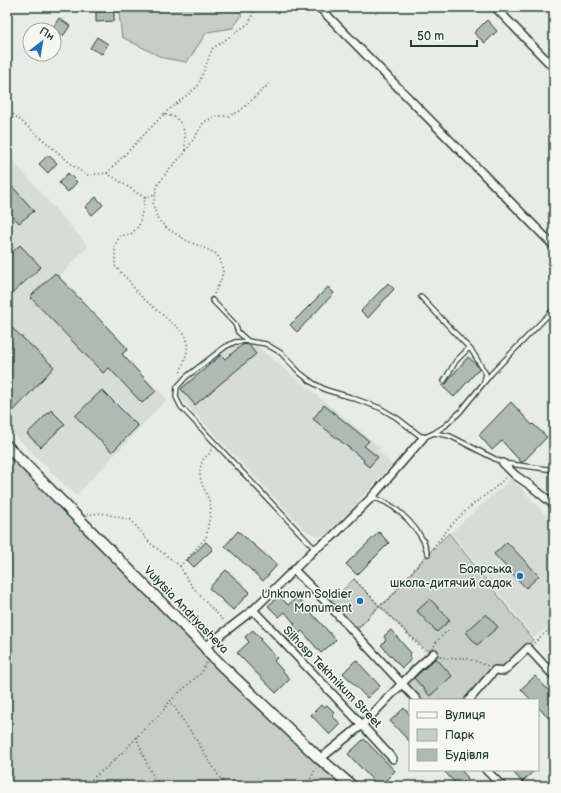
<svg xmlns="http://www.w3.org/2000/svg" width="561" height="793" font-family="'Balsamiq Sans',sans-serif">
  <rect width="100%" height="100%" fill="#e9ebe7"/>
  <filter id="ink" filterUnits="userSpaceOnUse"><feTurbulence type="fractalNoise" baseFrequency=".025" numOctaves="2"/><feDisplacementMap in="SourceGraphic" scale="8" xChannelSelector="R" yChannelSelector="G"/><feConvolveMatrix kernelMatrix="1 2 1 2 8 2 1 2 1" color-interpolation-filters="sRGB"/></filter>
  <g filter="url(#ink)">
    <path fill="#d8dcd8" d="M7,154L88,246L59,277L128,349L122,355L167,399L76,496L7,428Z
      M242,342L257,346L380,447L378,450L392,465L329,533L318,537L305,530L181,399L180,387L219,353Z
      M512,478L554,524V621L534,638L451,532Z"/>
    <path fill="#c7cec9" stroke="#73867e" d="M118,7H234L242,15L233,28L207,32L187,62L163,58L122,37Z
      M7,446L205,647L352,786H7Z
      M449,533L533,640L502,669L495,670L469,700H417L402,684L430,654L379,606L354,633L328,604L354,579L379,606C392,599 398,587 408,577C421,561 434,547 449,533Z"/>
    <path fill="#b0bab5" stroke="#1f3d34" d="M96,11H114V21L96,22Z
      M59,18L70,26L63,36L52,29Z
      M487,20L497,31L485,43L474,33Z
      M97,37L108,44L102,54L90,48Z
      M48,155L57,163L48,173L39,164Z
      M68,173L77,182L68,192L59,183Z
      M11,185L34,211L19,223L7,210V189Z
      M96,197L103,205L92,215L85,207Z
      M20,245L41,267L7,298V257Z
      M55,273L128,349L122,354L156,391L142,403L109,368L103,373L30,297Z
      M388,283L394,289L368,318L361,311Z
      M328,287L334,293L297,332L290,325Z
      M11,327L54,367L7,418V330Z
      M248,344L256,354L195,405L181,389L221,355L225,359L242,345Z
      M468,357L476,364L479,369L454,397L442,386L447,383L450,378Z
      M102,390L138,426L112,452L75,416Z
      M511,402L532,425L533,424L547,437L523,462H521L502,441L492,450L479,435Z
      M324,405L369,441L364,446L378,457L369,467L363,462L364,460L313,419Z
      M51,410L65,424L41,447L27,434Z
      M238,531L277,565L263,581L225,546Z
      M379,532L389,543L357,575L346,564Z
      M206,542L213,549L194,567L187,560Z
      M507,542L539,576L526,588L494,554Z
      M226,570L250,592L233,610L209,588Z
      M279,596L288,605L297,597L336,640L321,653L302,631L290,642L284,635L295,624L285,612L279,617L268,606Z
      M430,599L450,620L437,632L417,611Z
      M486,614L498,627L477,645L466,632Z
      M253,630L261,639L260,640L277,658L274,661L290,679L276,693L237,653L249,642L245,637Z
      M391,630L411,653L409,656L412,659L402,668L381,645L386,640L384,636Z
      M436,658L452,676L430,696L414,678Z
      M356,660L380,686L367,698L343,673Z
      M535,676L554,696V724L538,707V700H531L521,689Z
      M321,705L324,707L327,705L335,713L332,716L341,724L330,735L311,715Z
      M404,708L410,715V742L390,721Z
      M364,739L395,771L380,786H378L348,754Z
      M443,770H461L468,778L460,786H458Z
      M511,770H535L522,782Z"/>
    <g fill="none" stroke-linecap="round" stroke-linejoin="round">
      <defs>
        <path id="lane" d="M421,297L472,351L486,374L484,381
          M212,300L235,324L238,332L248,341
          M444,381L456,361L469,348
          M434,433L445,426L460,412L491,374L554,309
          M372,498C392,500 415,525 424,542C425,546 426,550 428,554
          M315,549L181,407L176,397L177,387L186,377L225,347L235,342L248,341L266,344L281,353L300,373L313,383L326,390L350,397L380,408L397,418L423,438L434,433L450,436L503,463L554,470"/>
        <path id="street" d="M319,7L554,246
          M495,7L554,68
          M503,463L515,475L531,486L554,505
          M294,570L328,604L417,700
          M253,610L362,725L393,759
          M205,647L253,610L315,549L331,538L371,498L423,438
          M469,700L495,670L504,671L528,648L554,676
          M320,759L362,725L416,669L434,653
          M486,770L502,786"/>
        <path id="secondary" d="M7,446L205,647L210,654L223,667L320,759L352,786"/>
      </defs>
      <use href="#lane" stroke="#1f3d34" stroke-width="6"/>
      <use href="#street" stroke="#1f3d34" stroke-width="10"/>
      <use href="#secondary" stroke="#1f3d34" stroke-width="13"/>
      <path stroke="#1f3d34" stroke-width="1.5" stroke-dasharray="1 3" stroke-linecap="butt" d="M7,109L76,168L87,175L107,173L145,198L139,226L131,234L120,236L115,245V266L129,281L136,291L144,299L185,334C191,348 184,360 180,374
        M164,114L198,86L212,49L249,23L255,9L254,7
        M107,173L164,114C167,115 171,116 174,117C186,124 185,139 185,151
        M145,198L154,194
        M214,294L221,280L223,271L220,259L215,253L186,240L168,229L158,220L153,205L157,186L169,169L185,153L204,122L216,116H229L240,111L269,84
        M87,515L101,513L131,520L150,543L180,566L206,538L211,508L209,500L202,484L200,477V470L201,464L204,458L209,454L212,448
        M433,548C444,533 456,519 470,507C482,497 495,489 506,477
        M180,566C190,588 209,605 225,622
        M354,579L424,651
        M359,627L379,606L386,602L395,593L400,585L424,558
        M534,643L554,625
        M434,646L437,641L448,630
        M440,656C448,661 454,657 463,658C471,659 480,663 488,666
        M206,663L202,672L170,701L195,738L225,786
        M136,737L149,769L160,786
        M87,786L93,778L107,767L128,747L143,730L161,713L170,701
        M304,786L308,783
        M307,786L316,768"/>
      <use href="#lane" stroke="#f6f6f2" stroke-width="3.5"/>
      <use href="#street" stroke="#f6f6f2" stroke-width="7"/>
      <use href="#secondary" stroke="#f6f6f2" stroke-width="10"/>
    </g>
  </g>
  <g fill="#1f6fb2" stroke="#f6f6f2" stroke-width="1.5">
    <circle cx="520" cy="576" r="4"/>
    <circle cx="360" cy="601" r="4"/>
  </g>
  <g text-anchor="middle" dominant-baseline="central" stroke-width="3" stroke-linejoin="round" paint-order="stroke">
    <g font-size="12" fill="#1f3d34" stroke="#f6f6f2" text-anchor="end">
      <text x="512" y="569">Боярська<tspan x="512" dy="14">школа-дитячий садок</tspan></text>
      <text x="352" y="594">Unknown Soldier<tspan x="352" dy="14">Monument</tspan></text>
    </g>
    <g font-size="12" fill="#1f3d34" stroke="#f6f6f2">
      <text transform="translate(186 610) rotate(46)">Vulytsia Andriyasheva</text>
      <text transform="translate(332 677) rotate(46)">Silhosp Tekhnikum Street</text>
    </g>
  </g>
  <rect width="561" height="793" fill="none" stroke="#f6f6f2" stroke-width="24"/>
  <rect x="12" y="12" width="537" height="769" fill="none" stroke="#1f3d34" stroke-width="1.5" filter="url(#ink)"/>
  <rect x="409" y="699" width="130" height="72" fill="#f6f6f2" stroke="#a0aca6"/>
  <rect x="417" y="712" width="20" height="6" fill="#f6f6f2" stroke="#a0aca6"/>
  <text x="445" y="719" font-size="12" fill="#1f3d34">Вулиця</text>
  <rect x="417" y="729" width="20" height="12" fill="#c7cec9" stroke="#a0aca6"/>
  <text x="445" y="739" font-size="12" fill="#1f3d34">Парк</text>
  <rect x="417" y="749" width="20" height="12" fill="#b0bab5" stroke="#a0aca6"/>
  <text x="445" y="759" font-size="12" fill="#1f3d34">Будівля</text>
  <g transform="translate(42 42) rotate(31)"><circle r="19" fill="#f6f6f2" stroke="#a0aca6"/>
  <path d="M0-3L7 15L0 10L-7 15Z" fill="#1f6fb2"/>
  <text y="-6" font-size="11" font-weight="bold" text-anchor="middle" fill="#1f3d34">Пн</text>
  </g>
  <path d="M411 40v6h66v-6" fill="none" stroke="#1f3d34" stroke-width="2"/>
  <text x="417" y="40" font-size="12" fill="#1f3d34" stroke="#f6f6f2" stroke-width="3" paint-order="stroke">50 m</text>
</svg>
